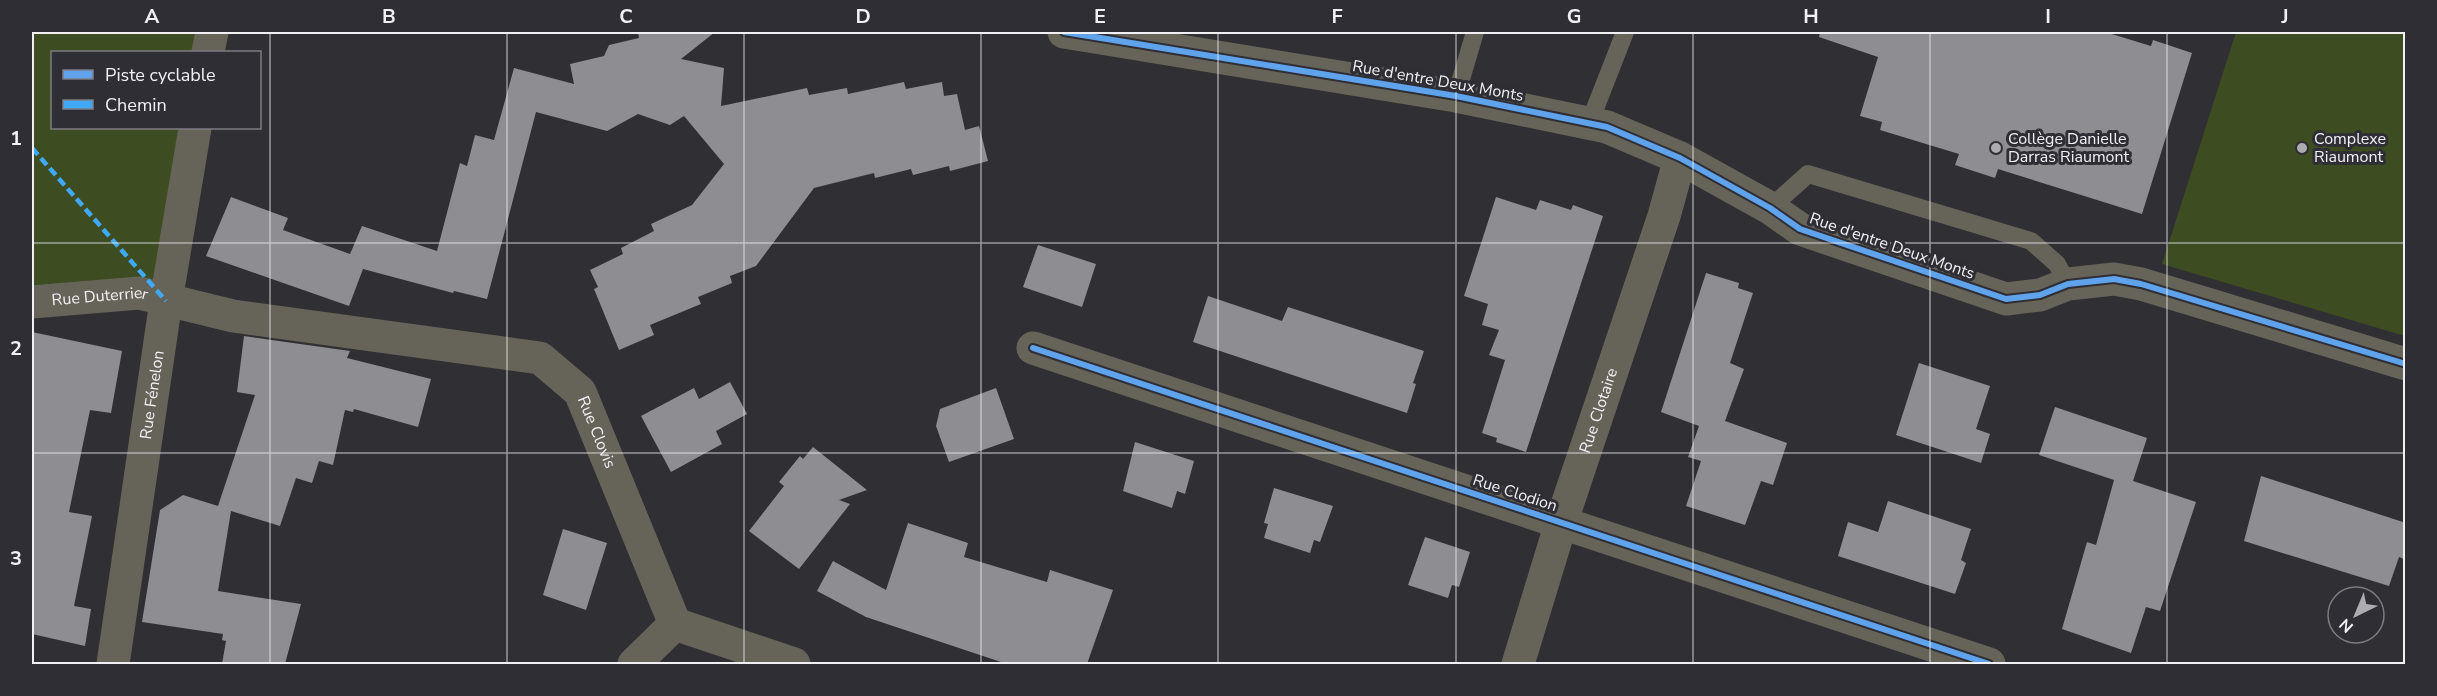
<svg xmlns="http://www.w3.org/2000/svg" width="2437" height="696" font-family="'Nunito Sans',sans-serif">
  <rect width="100%" height="100%" fill="#302f34"/>
  <path fill="#3d4c21" d="M32,32H212L208,52H52V128H195L166,301L32,302Z
    M2236,32H2405V336L2162,264Z"/>
  <path fill="#8e8d91" d="M638,32H715L681,59L724,68L721,106L807,88L809,95L847,88L848,94L904,82L906,89L942,82L944,96L957,94L965,130L979,126L988,161L950,171L949,166L913,175L911,169L875,178L874,173L814,188L756,266L730,276L732,283L698,297L701,304L650,325L654,335L619,350L594,289L598,287L590,270L623,254L621,248L654,231L651,224L692,205L724,164L684,116L670,125L638,114L607,131L536,112L487,299L454,291L453,293L363,269L349,306L206,256L231,197L288,218L283,230L350,254L362,226L437,251L460,163L467,166L475,135L494,140L514,68L574,84L570,64L604,56L609,45L639,38Z
    M1820,32H2105L2151,46L2153,40L2192,53L2142,214L1998,169L1995,178L1955,165L1959,154L1880,130L1882,122L1860,116L1878,57L1819,37Z
    M1496,197L1536,210L1540,200L1571,210L1573,205L1603,216L1526,452L1496,442L1497,438L1482,433L1505,360L1489,355L1499,330L1482,325L1488,304L1464,296Z
    M1038,245L1096,264L1082,307L1023,287Z
    M1706,273L1739,283L1738,288L1753,293L1730,363L1744,369L1725,421L1787,443L1773,485L1761,481L1745,525L1686,506L1701,461L1688,457L1699,426L1661,412Z
    M1208,296L1282,321L1288,307L1424,351L1413,383L1416,384L1407,413L1193,342Z
    M32,332L122,351L111,413L90,410L69,512L92,516L74,606L91,609L85,646L32,634Z
    M244,336L350,351L347,358L431,379L418,427L354,409L353,412L345,410L333,465L319,461L312,483L296,478L280,526L231,511L218,591L301,604L285,664H222L226,641L222,640L223,634L142,622L160,510L183,495L218,506L255,395L237,392Z
    M1919,363L1990,386L1976,429L1990,434L1981,463L1896,435Z
    M730,382L747,414L716,431L722,444L671,472L641,416L694,388L699,399Z
    M996,388L1014,439L949,462L936,426L940,409Z
    M2055,407L2147,438L2133,481L2196,502L2160,611L2146,607L2131,653L2062,629L2087,542L2096,545L2114,480L2039,455Z
    M1135,442L1194,461L1185,494L1177,491L1172,508L1123,491Z
    M813,447L867,490L839,500L850,504L799,569L749,531L784,486L779,482L800,456L803,459Z
    M2261,476L2406,523V560L2399,557L2389,586L2244,541Z
    M1274,488L1333,506L1320,542L1314,540L1310,553L1264,538L1268,524L1264,523Z
    M1888,501L1971,529L1961,560L1966,563L1955,594L1838,556L1848,522L1878,532Z
    M908,523L968,543L964,557L1047,582L1050,570L1113,590L1087,664H1007L866,617L817,591L833,561L886,590Z
    M563,529L607,543L586,610L543,595Z
    M1425,537L1470,552L1459,587L1452,585L1448,598L1408,585Z"/>
  <g fill="none" stroke-linecap="round" stroke-linejoin="round">
    <path stroke="#666358" stroke-width="18" d="M1456,96L1475,32
      M1589,124L1625,32
      M1770,208L1808,174L2031,241L2057,264L2068,284"/>
    <g stroke="#666358" stroke-width="33">
      <path d="M1064,32L1456,96L1607,127L1680,158L1770,208L1800,229L2006,299L2040,295L2068,284L2114,279L2141,284L2406,364"/>
      <path d="M208,52L212,32"/>
      <path id="s1" d="M32,302L139,293L233,316L540,358L580,392L675,624L794,664"/>
      <path d="M1033,348L1989,664"/>
      <path id="s2" d="M113,664L166,301L195,128"/>
      <path d="M634,664L675,624"/>
      <path id="s3" d="M1518,664L1561,523L1664,216L1680,158"/>
    </g>
    <path stroke="#3fa9f5" stroke-width="4.5" stroke-dasharray="9 4.5" stroke-linecap="butt" d="M32,148L166,301"/>
    <defs>
      <path id="cycleway" d="M1064,32L1456,96L1607,127L1680,158L1770,208L1800,229L2006,299L2040,295L2068,284L2114,279L2141,284L2406,364
        M1033,348L1989,664"/>
    </defs>
    <use href="#cycleway" stroke="#2f2e35" stroke-width="10"/>
    <use href="#cycleway" stroke="#60a3ed" stroke-width="6"/>
  </g>
  <path fill="none" stroke="#f1f0f5" stroke-width="1.5" stroke-opacity="0.55" d="M270,32V664M507,32V664M744,32V664M981,32V664M1218,32V664M1456,32V664M1693,32V664M1930,32V664M2167,32V664M32,243H2406M32,453H2406"/>
  <g fill="#adacb1" stroke="#2f2e35" stroke-width="2">
    <circle cx="1996" cy="148" r="6"/>
    <circle cx="2302" cy="148" r="6"/>
  </g>
  <g text-anchor="middle" dominant-baseline="central" stroke-width="6" stroke-linejoin="round" paint-order="stroke">
    <g font-size="16" fill="#f1f0f5" stroke="#2f2e35">
      <text transform="translate(1438 81) rotate(10)">Rue d'entre Deux Monts</text>
      <text transform="translate(1892 246) rotate(19)">Rue d'entre Deux Monts</text>
      <text stroke="none"><textPath href="#s1" startOffset="68">Rue Duterrier</textPath></text>
      <text stroke="none"><textPath href="#s2" startOffset="272">Rue Fénelon</textPath></text>
      <text stroke="none"><textPath href="#s3" startOffset="266">Rue Clotaire</textPath></text>
      <text stroke="none"><textPath href="#s1" startOffset="610">Rue Clovis</textPath></text>
      <text transform="translate(1515 493) rotate(18)">Rue Clodion</text>
    </g>
    <g font-size="16" fill="#f1f0f5" stroke="#2f2e35" text-anchor="start">
      <text x="2008" y="139">Collège Danielle<tspan x="2008" dy="18">Darras Riaumont</tspan></text>
      <text x="2314" y="139">Complexe<tspan x="2314" dy="18">Riaumont</tspan></text>
    </g>
  </g>
  <rect width="2437" height="696" fill="none" stroke="#2f2e35" stroke-width="66"/>
  <rect x="51" y="51" width="210" height="78" fill="#2f2e35" stroke="#7d7c82" stroke-width="1.5"/>
  <rect x="63" y="70" width="30" height="9" fill="#60a3ed" stroke="#7d7c82" stroke-width="1.5"/>
  <text x="105" y="81" font-size="18" fill="#f1f0f5">Piste cyclable</text>
  <rect x="63" y="100" width="30" height="9" fill="#3fa9f5" stroke="#7d7c82" stroke-width="1.5"/>
  <text x="105" y="111" font-size="18" fill="#f1f0f5">Chemin</text>
  <g transform="translate(2356 615) rotate(223)"><circle r="28" fill="#2f2e35" stroke="#7d7c82" stroke-width="1.5"/>
  <path d="M0-4.5L10 22L0 15L-10 22Z" fill="#adacb1"/>
  <text y="-9" font-size="16" font-weight="bold" text-anchor="middle" fill="#f1f0f5">N</text>
  </g>
  <rect x="33" y="33" width="2371" height="630" fill="none" stroke="#f1f0f5" stroke-width="2"/>
  <g font-size="20" text-anchor="middle" font-weight="bold" fill="#f1f0f5">
    <text x="152" y="23">A</text>
    <text x="389" y="23">B</text>
    <text x="626" y="23">C</text>
    <text x="863" y="23">D</text>
    <text x="1100" y="23">E</text>
    <text x="1337" y="23">F</text>
    <text x="1574" y="23">G</text>
    <text x="1811" y="23">H</text>
    <text x="2048" y="23">I</text>
    <text x="2285" y="23">J</text>
    <text x="16" y="145">1</text>
    <text x="16" y="355">2</text>
    <text x="16" y="565">3</text>
  </g>
</svg>
